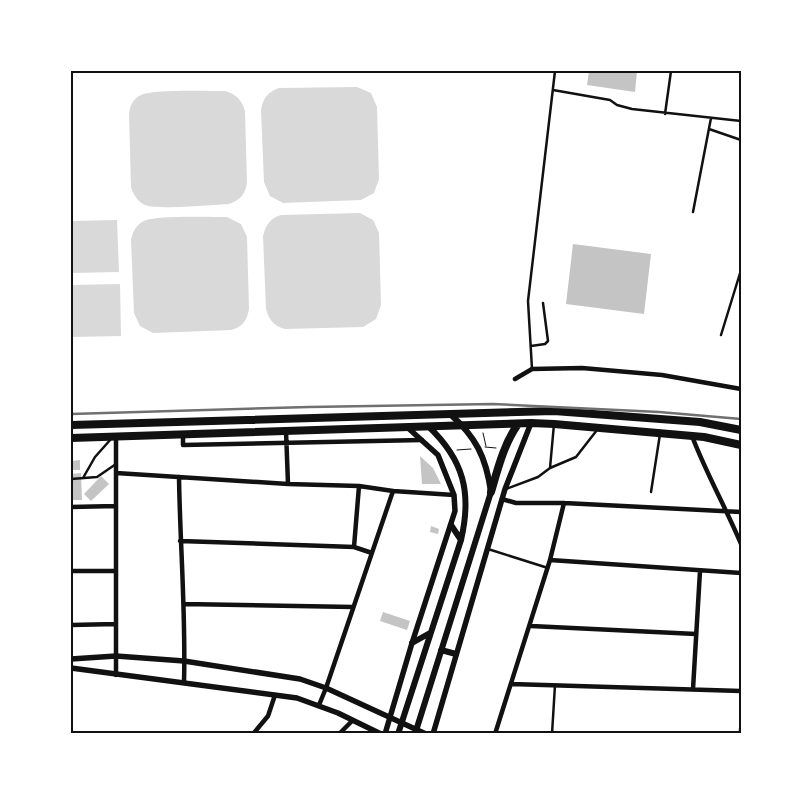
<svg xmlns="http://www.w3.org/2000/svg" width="812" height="805" font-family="'Alegreya Sans',sans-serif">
  <rect width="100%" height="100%" fill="#fff"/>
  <path fill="#d9d9d9" d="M357,87L371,93L377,107L379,179L374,193L361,200L283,203L270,196L264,182L261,110C263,98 268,92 279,88Z
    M225,91C236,94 242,100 245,111L247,183C245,195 240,200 229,204C213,205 157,210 145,205C137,201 134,195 131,187L129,114C130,105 133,99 141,95C153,89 209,91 225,91Z
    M360,213L373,220L379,233L381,305L376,319L363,327L285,329C274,326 269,320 266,309L263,236C266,224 271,218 281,215Z
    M227,217L241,224L247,237L249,309C247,321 242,327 231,330L153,333L140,326L134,313L131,240C133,231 136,225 144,221C155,215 211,217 227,217Z
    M117,220L119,272L71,273V221Z
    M120,284L121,336L71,337V285Z"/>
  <path fill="#c4c4c4" d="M589,71H637L635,92L587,85Z
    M573,244L651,254L644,314L566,304Z
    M420,456L433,468L441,484H422Z
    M80,460V470H71V461Z
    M81,473L82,500H72L71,474Z
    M101,476L109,484L91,501L84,494Z
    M431,526L439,529L438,534L430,532Z
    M383,612L410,621L407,630L380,621Z"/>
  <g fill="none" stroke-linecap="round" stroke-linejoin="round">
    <path stroke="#111" stroke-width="1" d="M483,433L486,446
      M485,447L496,448
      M457,450L471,449"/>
    <path stroke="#111" stroke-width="2.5" d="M553,90L610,100L617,105L632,109L741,121
      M665,114L671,71
      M709,129L741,140
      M693,212L711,118
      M721,335L741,270
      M531,346L545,344L548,341L543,303
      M532,369L528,301L555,71
      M550,468L554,424
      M83,478L95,457L111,439
      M71,479L97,477L116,464
      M506,489L538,477L550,468L576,457L597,430
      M651,492L660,434
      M488,549L548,568
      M552,734L555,685"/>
    <path stroke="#111" stroke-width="4.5" d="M515,379L532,369L582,368L662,375L741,389
      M286,431L288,484
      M183,435V445L422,440
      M692,436C706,473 726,508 741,544
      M116,437V675
      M116,473L288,484L359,486L393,491L454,495
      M179,477C180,545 186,614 184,683
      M502,499L516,503H564L741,512
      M71,507L116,506
      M180,541L354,547L372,553
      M354,547L359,486
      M550,560L741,573
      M71,571H116
      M184,604L353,607
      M71,625L116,624
      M531,626L696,634
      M511,684L741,691
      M693,689L700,571
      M319,705L326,688L393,491
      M253,734L268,716L275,695
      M339,734L352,721
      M495,734L550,560L564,503
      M741,734V729"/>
    <path stroke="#111" stroke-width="5.5" d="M71,659L116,656L184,661L300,679L326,688L426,734
      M71,668L297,698L338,713L381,734
      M385,734L412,643L455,511L454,495L438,455L407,427
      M433,734L505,489L531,423"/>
    <path stroke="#111" stroke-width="6" d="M451,525L461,540
      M412,643L430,633
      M441,650L456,654
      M398,734L461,540C472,493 464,460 428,426
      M415,734L491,492C486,457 476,437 450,414"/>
    <path stroke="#111" stroke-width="8" d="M71,425L554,411L700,422L741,430
      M71,438L531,423L554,424L704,437L741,445
      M491,492C498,468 504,444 518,424"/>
    <path stroke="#707070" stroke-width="2.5" d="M71,414L309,407L493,404L659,412L741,419"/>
  </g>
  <rect width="812" height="805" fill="none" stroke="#ffffff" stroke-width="145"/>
  <rect x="72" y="72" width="668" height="660" fill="none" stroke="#111" stroke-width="2"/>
</svg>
